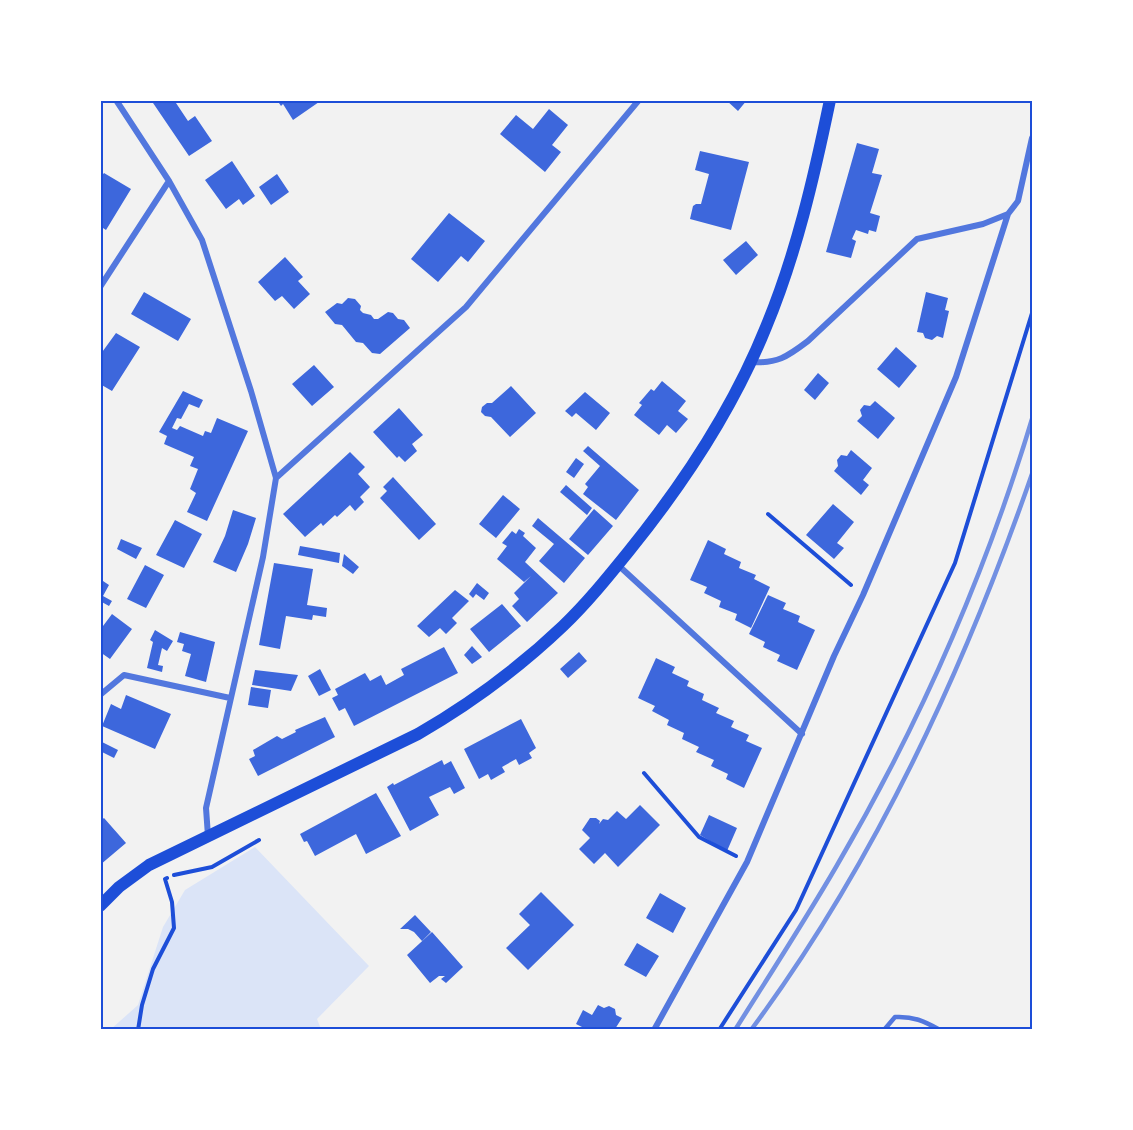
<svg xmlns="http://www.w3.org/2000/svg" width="1133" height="1130" font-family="Montserrat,sans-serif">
  <rect width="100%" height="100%" fill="#f2f2f2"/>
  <path fill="#dbe4f7" d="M255,847L369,966L317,1019L321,1029L110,1030L138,1005L163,927L185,890Z"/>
  <path fill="#3d67dc" d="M151,100H174L188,121L195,116L212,141L189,156Z
    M277,100H318L319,102L293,120L283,104L281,106Z
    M726,100H747L738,111Z
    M549,109L568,125L552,145L561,152L545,172L500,134L516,115L533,129Z
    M857,143L879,149L872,173L882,175L870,213L880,216L876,232L869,230L868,234L856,230L852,239L856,241L851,258L826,252Z
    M700,151L749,162L731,230L690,219L693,206L696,204H701L709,174L695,170Z
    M232,161L255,196L243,205L239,199L226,209L205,180Z
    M104,173L131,189L106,230L100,226V178Z
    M277,174L289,192L271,205L259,187Z
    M449,213L485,241L468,262L461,256L438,282L411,259Z
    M746,241L758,255L736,275L723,260Z
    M285,257L303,277L298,281L310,294L294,309L282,296L275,301L258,282Z
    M144,292L191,319L178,341L131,314Z
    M926,292L948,298L945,310L949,311L943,338L937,336L932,340L925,338L923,333L917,332Z
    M348,298L355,299L361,306L360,310L363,313L371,315L374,319H378L388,312L393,313L398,319L404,320L410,328L380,354L372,353L363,343L356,342L342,325L335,324L325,312L337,303L342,304Z
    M116,333L140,347L112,391L100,384V355Z
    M896,347L917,366L899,388L877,369Z
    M314,365L334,387L312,406L292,384Z
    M818,373L829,383L815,400L804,390Z
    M662,381L686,401L678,411L688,419L676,433L667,425L659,435L634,415L642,405L639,403L651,389L654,391Z
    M511,386L536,413L510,437L491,417L485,416L481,412L482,407L487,403H492Z
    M183,391L203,400L199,408L189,404L181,419L177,418L172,428L177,430L180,426L203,436L205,431L211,433L217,418L248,431L207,521L187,512L196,493L190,489L198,469L190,466L194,457L164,444L167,436L159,432Z
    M585,392L610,413L596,430L576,413L572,417L565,411Z
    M875,401L895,418L878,439L857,421L862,416L860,410L864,405L870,406Z
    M399,408L423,435L412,444L417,451L405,462L399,456L397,458L373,432Z
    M588,446L639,490L616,520L583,494L588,487L585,484L600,466L583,451Z
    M851,450L872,468L863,480L869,485L861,495L834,471L838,466L837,460L841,455L847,456Z
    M350,452L365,467L358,474L370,487L360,497L364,502L355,511L350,505L337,517L335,515L323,526L321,523L305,537L283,514Z
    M576,458L584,464L574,478L566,472Z
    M393,477L436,524L419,540L380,498L387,491L383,487Z
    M566,485L592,508L587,515L560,492Z
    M503,495L520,509L496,538L479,524Z
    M833,504L854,522L837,543L844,548L834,559L806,535Z
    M594,509L613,526L588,555L569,539Z
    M233,510L256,518L248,544L236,572L213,562L225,536Z
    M538,518L585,558L564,583L539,561L554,544L532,526Z
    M175,520L202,534L184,568L156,555Z
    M519,529L525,533L523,536L536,548L525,562L558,593L527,622L512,606L519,599L514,593L531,576L524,582L497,559L507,546L502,543L512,531L516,534Z
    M121,539L142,548L136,559L117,549Z
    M708,540L726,549L724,554L741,562L739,568L756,575L754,579L770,587L751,628L735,620L737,614L719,607L721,601L704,593L707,587L690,580Z
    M300,546L340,553L339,563L298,555Z
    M344,554L359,567L353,574L342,566Z
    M274,563L313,569L307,605L327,608L326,617L313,615L312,620L286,616L280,649L259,645Z
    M145,565L164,575L146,608L127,599Z
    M100,579L109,585L103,596L112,601L109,606L100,601Z
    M477,583L489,593L484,600L476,594L473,598L469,594Z
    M455,590L469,601L452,618L457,623L446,634L440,628L429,637L417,626Z
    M768,595L786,603L783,609L800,616L798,622L815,630L797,670L777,661L780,655L763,647L765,642L749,634Z
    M502,604L521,626L489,652L470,629Z
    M112,614L132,629L110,659L100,652V624L103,626Z
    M155,630L173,641L167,651L162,648L158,665L163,666L162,672L147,668L153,642L150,640Z
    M180,632L215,642L206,682L185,676L191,654L182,651L184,644L177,642Z
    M472,646L482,657L472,664L464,655Z
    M444,647L458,673L354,726L345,708L339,711L332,698L338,695L335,689L365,673L370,681L381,675L386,685L404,675L401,669Z
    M579,652L587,661L568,678L560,669Z
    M656,658L675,667L672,673L689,681L687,686L704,694L702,700L719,708L716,713L734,721L731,727L749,735L746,741L762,748L744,788L726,779L728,774L711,766L714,760L696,752L699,747L682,739L684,733L667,725L669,720L652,711L655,706L638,698Z
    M320,669L331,690L319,696L308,676Z
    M255,670L298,675L291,691L252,685Z
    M251,687L271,690L268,708L248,705Z
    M126,695L171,714L155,749L102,726L111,704L121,709Z
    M325,717L335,737L258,776L249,759L255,756L253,750L277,736L282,739L296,732L295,730Z
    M521,719L536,748L529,753L532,758L519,765L516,759L502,767L505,772L491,780L488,774L479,779L464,749Z
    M100,741L118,750L114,758L100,751Z
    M442,760L444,765L451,761L465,788L454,794L450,787L429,797L439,815L410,831L387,787L393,783L394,785Z
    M376,793L401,836L366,854L356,834L315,856L307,841L304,842L300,834Z
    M640,805L660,825L618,867L605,853L594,864L579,849L590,838L582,830L590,818H596L600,821L599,824L603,819L608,820L617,811L626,819Z
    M709,815L737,828L727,851L700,835Z
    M104,818L126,843L100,865V821Z
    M541,892L574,925L528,970L506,948L530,925L519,914Z
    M660,893L686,908L673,933L646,918Z
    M415,915L431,932L422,941L414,932L408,929H400Z
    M432,932L463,967L446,983L441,979L445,976H439L430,983L407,955Z
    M637,943L659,956L646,977L624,965Z
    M598,1005L604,1008L609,1006L615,1009L616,1015L622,1018L615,1029H586L576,1024L583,1010L592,1015Z"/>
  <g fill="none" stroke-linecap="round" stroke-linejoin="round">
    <path stroke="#1d4ed8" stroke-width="4" d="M768,514L851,585
      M644,773L699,837L736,856
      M174,875L212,867L259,840
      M138,1030L142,1005L153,969L174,928L172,902L165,879L167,878
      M719,1030L796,910L955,563L1032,313"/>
    <path stroke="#5277de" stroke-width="4.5" d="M884,1030L895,1017C913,1016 924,1021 940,1030"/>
    <path stroke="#5277de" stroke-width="6" d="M116,100L169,181L202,240L251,391L276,478L263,557L206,808L208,836
      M100,287L169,181
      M750,362C777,364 787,357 808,341L917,239L983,224L1008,214L1018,201L1032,138
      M276,478L466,307L639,100
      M618,565L802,734
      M100,695L124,675L230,698
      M654,1030L747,862L834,656L863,595L956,377L1008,214"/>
    <path stroke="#1d4ed8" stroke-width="12" d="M100,906L119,887L149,865L418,734C470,704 520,667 563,626C587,603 608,577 629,551C684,483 733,409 766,327C796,255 814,177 830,100"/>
    <path stroke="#7290e2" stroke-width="4.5" d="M735,1030C769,976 804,922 836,867C918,727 985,575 1032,419
      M751,1030C875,863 964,670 1032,474"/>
  </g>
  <rect width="1133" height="1130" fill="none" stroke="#ffffff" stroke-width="204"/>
  <rect x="102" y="102" width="929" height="926" fill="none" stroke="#1d4ed8" stroke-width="2"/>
</svg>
